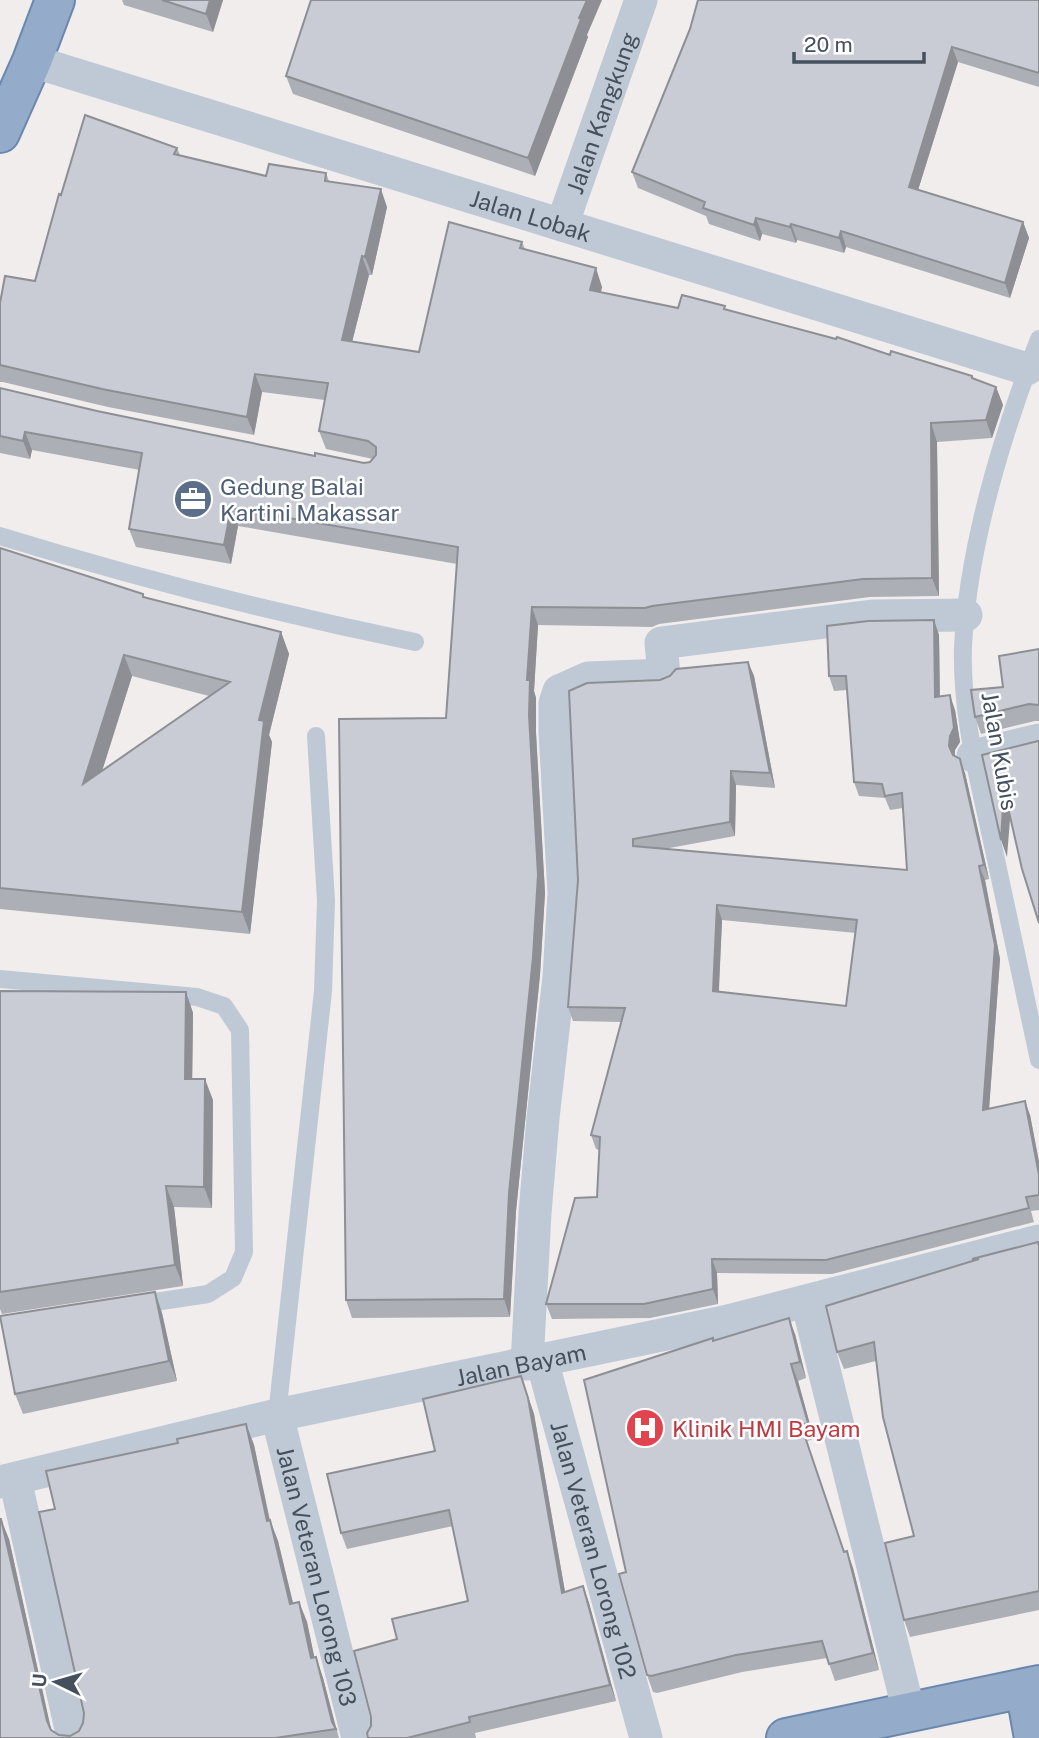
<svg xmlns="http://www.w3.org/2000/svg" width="1039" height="1738" font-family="'Public Sans',sans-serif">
  <rect width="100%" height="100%" fill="#f1eded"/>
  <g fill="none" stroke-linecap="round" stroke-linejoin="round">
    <defs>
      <path id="trunk" d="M0,133L32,61L55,0
        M1025,1688L1034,1738
        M786,1738L1039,1685"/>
    </defs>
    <use href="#trunk" stroke="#6a88ae" stroke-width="42"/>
    <path stroke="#bfc9d5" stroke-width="18" d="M1039,339C1002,435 968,544 963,647C961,713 978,777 992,841C1008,914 1024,987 1039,1060
      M0,536C137,578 274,613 415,642
      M0,979L197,997L224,1006L240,1030L244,1252L233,1278L208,1294L135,1305
      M277,1415L323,991L326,901L316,736"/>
    <g stroke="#bfc9d5" stroke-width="33">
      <path id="s1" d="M32,61L1027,369"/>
      <path id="s2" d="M562,225L641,0"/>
      <path d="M973,756L1039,740"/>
      <path d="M807,1301L909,1712"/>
      <path id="s3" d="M542,1361L646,1738"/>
      <path d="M527,1364L535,1213L543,1118L559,977L564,893L555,732V703L559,691L588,678L664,675L661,643L872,616L966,615"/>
      <path id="s4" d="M277,1415L358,1738"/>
      <path d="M15,1479L73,1738"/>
      <path id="s5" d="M0,1482L277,1415L724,1322L1039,1241"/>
    </g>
    <use href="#trunk" stroke="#94acc9" stroke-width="38"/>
  </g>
  <path fill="#adafb6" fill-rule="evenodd" d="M122,0H223L213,32L124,5Z
    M1039,0V87L958,62L918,190L1023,222L1029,238L1010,298L846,247L844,253L797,240L796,243L762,234L760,241L709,224L706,216L638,188L632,172Z
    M587,35L588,37L535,176L293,94L286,76Z
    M177,148L180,155L266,176L326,173L329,181L387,207L372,275H369L352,342L419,352L522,242L525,249L602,287L601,292L678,308L726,310L972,376L973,379L996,387L1003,405L992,438L937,442L939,596L870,597L659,624L652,627L538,625L534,691L536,698V733L545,893L540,975L516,1211L510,1317L352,1318L346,1300L446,718L457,564L238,526L231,564L136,547L129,529L140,470L32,450L30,459L0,453V388L97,411L315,456L364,463L370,462L373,459L326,449L319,431L325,400L262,392L254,435L108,407L3,382H0V303L35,281L61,195Z
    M0,548L143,594L145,597L281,632L289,654L269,735L272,742L250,934L0,909ZM132,676L209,696L102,771Z
    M934,620L939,635L940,696L955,710L960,742L955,750V755L965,773L989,879L985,880L1000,959L989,1108L1030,1115L1039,1162V1210L1031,1211L1034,1222L832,1274L717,1273L718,1304L650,1318L552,1319L546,1304L597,1197L599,1150L596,1149L591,1135L621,1022L573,1021L568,1007L660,680L748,662L754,676L775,788L736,785L735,836L664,849L907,870L903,808L890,810L885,798L859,796L854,782L847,690L834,691L829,676ZM722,920L856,933L846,1006L719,992Z
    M1039,649V721H1035L981,734L975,717Z
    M0,991L186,992L193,1013L192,1079L213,1100L212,1208L174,1207L183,1286L2,1314L0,1309Z
    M1039,1245V1610L910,1637L904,1620L914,1536L876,1361L844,1369L837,1352L972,1261V1259Z
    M155,1292L162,1313L177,1381L23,1414L15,1394Z
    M795,1334L806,1378L798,1381L814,1439L807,1441L844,1552L847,1551L853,1568L879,1670L835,1681L827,1658L742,1672L657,1693L653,1692L647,1675L626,1572L713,1338L714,1340Z
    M521,1376L534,1414L565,1592L583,1586L589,1603L616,1701L475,1733L476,1738H368L371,1726V1717L397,1639L468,1601L453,1526L347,1549L341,1533Z
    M246,1424L254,1445L270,1520L278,1541L293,1603L299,1602L307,1622L314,1657H316L323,1678L339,1738H0L9,1539L51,1730L59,1735L70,1736L79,1731L83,1723L84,1713L55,1509L178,1443Z"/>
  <path fill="#8d8f94" d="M210,0H223L213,32L206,14Z
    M587,0H602L587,35L588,37L535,176L528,158L579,18Z
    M952,47L958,62L914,203L909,187Z
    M381,189L387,207L372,275L365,257Z
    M756,218L762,234L760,241L754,225Z
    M1023,222L1029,238L1010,298L1005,283Z
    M791,224L797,240L796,243L790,227Z
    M841,231L846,247L844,253L839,238Z
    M362,256L369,275L348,358L342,340Z
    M596,268L602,287L597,308L590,290Z
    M255,374L262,392L254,435L247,417Z
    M996,387L1003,405L992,438L986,420Z
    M931,423L937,442L939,596L932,578Z
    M25,432L32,450L30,459L23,441Z
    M231,508L238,526L231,564L224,545Z
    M532,607L538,625L534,691L536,698V733L545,893L540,975L516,1211L510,1317L504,1299L527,680Z
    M934,620L939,635L940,711L935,697Z
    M281,632L289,654L269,735L272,742L250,934L242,912L259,720Z
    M124,655L132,676L91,806L83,784Z
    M748,662L754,676L775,788L770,773Z
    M950,695L955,710L960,742L955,750L954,760L949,746Z
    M960,759L965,773L989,879L984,865Z
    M731,771L736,785L735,836L730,822Z
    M1004,790L1011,807L1007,857L1001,840Z
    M979,866L985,880L1000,959L988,1124L983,1110Z
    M717,905L722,920L718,1005L713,991Z
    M186,992L193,1013L192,1100L185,1079Z
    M205,1079L213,1100L212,1208L204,1187Z
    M1025,1101L1030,1115L1039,1162V1175Z
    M166,1186L174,1207L183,1286L175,1265Z
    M712,1259L717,1273L718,1304L713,1289Z
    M155,1292L162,1313L177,1381L169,1361Z
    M789,1318L795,1334L806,1378L800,1362Z
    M791,1364L798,1381L814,1439L808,1423Z
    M521,1376L534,1414L568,1609L562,1593Z
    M246,1424L254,1445L274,1542L267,1521Z
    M1,1519L9,1539L53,1738L47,1721Z
    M270,1520L278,1541L298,1624L290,1604Z
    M847,1551L853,1568L879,1670L873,1653Z
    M583,1586L589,1603L616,1701L610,1685Z
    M299,1602L307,1622L319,1679L311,1658Z
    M316,1657L323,1678L337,1732L332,1722Z"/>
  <path fill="#c9ccd4" stroke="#8d8f94" stroke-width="2" fill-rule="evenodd" d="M162,0H210L206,14Z
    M311,0H587L579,18L581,19L528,158L286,76Z
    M698,0H1039V73L952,47L909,187L1023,222L1005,283L841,231L839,238L791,224L790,227L756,218L754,225L703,208L705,202L632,172L690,29Z
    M85,115L177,148L174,154L266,176L269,164L326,173L325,181L381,189L365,257L362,256L342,340L419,352L449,222L522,242L520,248L596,268L590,290L678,308L682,295L725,306L724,309L836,339L837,337L890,355L891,351L972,376V378L996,387L986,420L931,423L932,578L863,579L652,606L645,608L532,607L527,680H530L529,715L538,875L533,957L509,1193L504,1299L346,1300L339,719L446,718L458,547L231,508L224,545L129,529L142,453L25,432L23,441L0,436V388L97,411L315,456V453L364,463L370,462L376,455V447L368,441L319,431L328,383L255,374L247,417L102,389L0,365V303L5,276L35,281L59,194L61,195Z
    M0,548L143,594V597L281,632L259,720L264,721L242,912L0,888ZM124,655L230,682L83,784Z
    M934,620L935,697L950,695L954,728L950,736L949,746L953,755L960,759L984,865L979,866L995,945L983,1110L1025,1101L1039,1175V1195L1026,1197L1029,1208L826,1260L712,1259L713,1289L644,1304H546L575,1198L597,1197L600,1137L591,1135L625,1008L568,1007L578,880L569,691L587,683L660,680L670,676L676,669L748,662L770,773L731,771L730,822L633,839V846L907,870L902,793L885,796L882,784L854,782L846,676H829L827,626L868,621ZM717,905L857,920L846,1006L713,991Z
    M1039,649V705L1029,704L975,717L971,690L1003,687L999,656Z
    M1038,741H1039V923L1022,869L1004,790L1001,840L982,755Z
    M0,991L186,992L185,1079H205L204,1187L166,1186L175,1265L0,1292Z
    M1038,1242L1039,1246V1591L904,1620L885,1543L914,1536L883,1417L874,1342L837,1352L826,1306L979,1259H972Z
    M155,1292L169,1361L15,1394L0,1316Z
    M789,1318L800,1362L791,1364L808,1423L801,1425L844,1552L847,1551L873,1653L829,1664L822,1641L736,1655L651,1676L647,1675L619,1574L626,1572L584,1380L713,1338V1341Z
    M521,1376L528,1398L562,1593L583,1586L610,1685L469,1717L470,1722L407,1738H368L367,1733L371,1726V1717L354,1651L397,1639L392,1619L468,1601L449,1510L341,1533L327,1474L435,1451L423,1399Z
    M246,1424L267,1521L270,1520L290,1604L299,1602L311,1658L316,1657L332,1722L336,1729L275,1738H0V1519H1L47,1721L51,1730L59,1735L70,1736L79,1731L83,1723L84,1713L39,1512L55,1509L46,1471L178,1443L177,1439Z"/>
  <defs>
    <symbol id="office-disc" viewBox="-11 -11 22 22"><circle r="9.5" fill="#5c6f8a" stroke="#fff"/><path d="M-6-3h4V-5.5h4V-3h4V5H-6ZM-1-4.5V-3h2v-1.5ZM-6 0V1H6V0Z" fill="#fff"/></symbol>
    <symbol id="hospital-disc" viewBox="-11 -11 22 22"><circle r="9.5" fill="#e0444e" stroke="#fff"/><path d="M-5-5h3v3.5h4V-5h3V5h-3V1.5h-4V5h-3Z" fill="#fff"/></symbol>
  </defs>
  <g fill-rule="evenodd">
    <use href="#office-disc" x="171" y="477" width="44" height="44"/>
    <use href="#hospital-disc" x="623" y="1406" width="44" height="44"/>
  </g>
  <g text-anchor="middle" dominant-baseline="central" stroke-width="5" stroke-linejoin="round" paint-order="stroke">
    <g font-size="23" fill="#44505d" stroke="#fff">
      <text stroke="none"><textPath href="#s2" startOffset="119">Jalan Kangkung</textPath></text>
      <text stroke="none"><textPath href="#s1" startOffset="522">Jalan Lobak</textPath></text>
      <text transform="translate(1000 751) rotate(80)">Jalan Kubis</text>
      <text stroke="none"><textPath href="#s5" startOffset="534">Jalan Bayam</textPath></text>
      <text stroke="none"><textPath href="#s3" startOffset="196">Jalan Veteran Lorong 102</textPath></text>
      <text stroke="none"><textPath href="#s4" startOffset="166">Jalan Veteran Lorong 103</textPath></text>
    </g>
    <g font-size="23" fill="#4e5e75" stroke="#fff" text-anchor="start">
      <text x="220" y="486">Gedung Balai<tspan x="220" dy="26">Kartini Makassar</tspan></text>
    </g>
    <g font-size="23" fill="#be3a42" stroke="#fff" text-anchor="start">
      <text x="672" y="1428">Klinik HMI Bayam</text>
    </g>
  </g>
  <g transform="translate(56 1682) rotate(275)" stroke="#ffffff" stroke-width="5" paint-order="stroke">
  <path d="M0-5L12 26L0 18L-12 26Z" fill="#44505d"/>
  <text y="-10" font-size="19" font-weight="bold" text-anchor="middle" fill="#44505d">U</text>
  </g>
  <path d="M794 52v10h130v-10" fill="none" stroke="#44505d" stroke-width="3.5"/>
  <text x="804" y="52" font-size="21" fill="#44505d" stroke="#ffffff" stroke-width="5" paint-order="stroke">20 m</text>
</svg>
